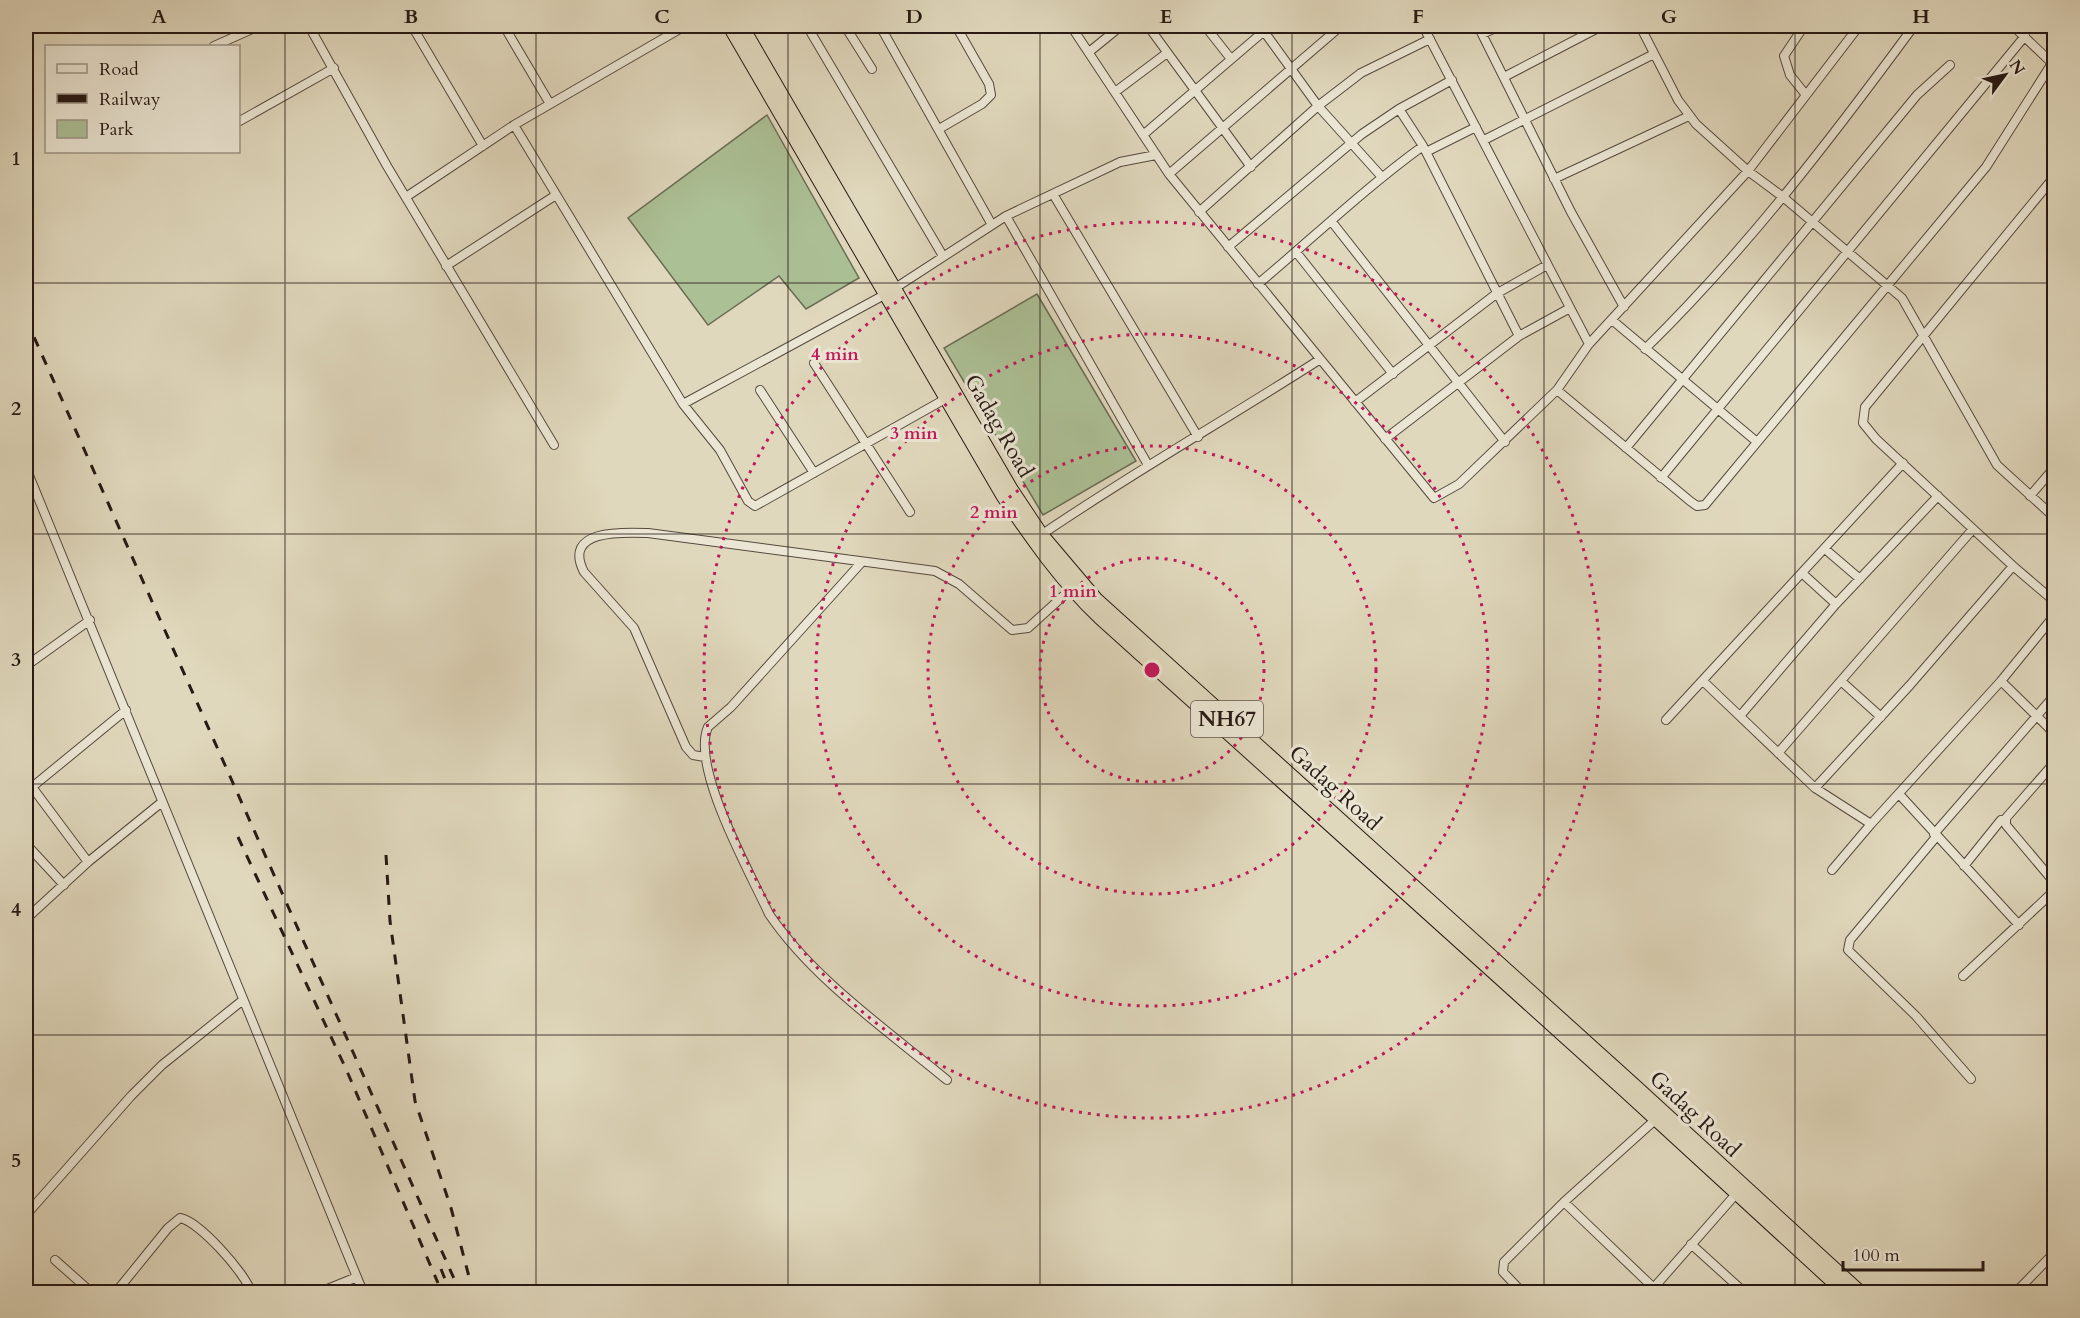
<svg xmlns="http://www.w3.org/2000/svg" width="2080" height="1318" font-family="Cardo,serif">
  <rect width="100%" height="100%" fill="#e0d8bd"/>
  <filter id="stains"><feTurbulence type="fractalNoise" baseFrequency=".00333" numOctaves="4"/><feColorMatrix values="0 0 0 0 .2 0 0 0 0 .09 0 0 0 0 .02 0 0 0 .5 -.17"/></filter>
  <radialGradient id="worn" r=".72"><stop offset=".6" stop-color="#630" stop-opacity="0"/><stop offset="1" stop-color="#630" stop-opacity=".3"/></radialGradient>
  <path fill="#acc096" stroke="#6a6c55" stroke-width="1.5" d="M767,115L859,278L806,309L779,276L708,325L628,218Z
    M1037,294L1136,461L1043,515L944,348Z"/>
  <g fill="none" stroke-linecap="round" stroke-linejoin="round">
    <defs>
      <path id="street" d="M309,26L387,166L554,445
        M412,26L483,146
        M504,26L550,104
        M807,26L943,256
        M845,26L872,69
        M880,26L992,225
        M920,26L922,28
        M1071,26L1169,174L1434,498L1459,484L1557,390L1589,344L1748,171L1859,26
        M1148,26L1251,167
        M1205,26L1231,59
        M1260,26L1318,106L1381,176
        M1423,26L1589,344
        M1478,26L1571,212L1624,307
        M1640,26L1678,100L1696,124L1748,171L1783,197L1902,298L1997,465L2054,517
        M1804,26L1784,56L1790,75L1806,95
        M2013,26L2054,65
        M1482,34L1500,26
        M214,46L259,26
        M1089,52L1121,26
        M1504,77L1602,26
        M1452,80L1399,109L1423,146L1519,336
        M1115,92L1167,53
        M238,122L334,68
        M514,125L683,404L886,294L1006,216L1120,162L1156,155
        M939,129L982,104L991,95L989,84L956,26
        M1143,135L1270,26
        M1484,140L1654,54
        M1426,152L1476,127
        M1169,174L1341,26
        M2054,177L1865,407L1863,423L1876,439L2013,566L2054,601
        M1554,179L1689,116
        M1053,194L1198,437
        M406,197L514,125L685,26
        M1199,212L1318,106L1361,73L1430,39
        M1006,216L1148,465
        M1332,222L1505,442
        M1228,247L1362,134L1399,109
        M1296,252L1393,374
        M446,266L556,195
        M1258,284C1313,238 1365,188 1423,146
        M1612,320L1757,442
        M1645,349C1746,250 1831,139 1914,26
        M814,363L910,512
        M760,390L814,473
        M1557,390L1690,501L1697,506L1705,505L1986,167L2054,60
        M1355,402L1496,294L1547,265
        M683,404L720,450L748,501L755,506L947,398
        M1385,439L1519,336L1570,308
        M1626,448L1917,95L1950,65
        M26,468L363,1292
        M1661,478L2025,36
        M2030,496L2054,468
        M1041,535C1132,473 1227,419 1319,360
        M1825,549L1860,579
        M861,563L731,707L708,727C690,767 751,874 769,914C813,979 887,1030 947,1080
        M1803,574L1836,604
        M2054,616L2001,681L2054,733
        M26,666L90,620
        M1841,681L1881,717
        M1704,682L1815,788L1871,824L2001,681
        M1740,716L1836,604L1938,496
        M1666,720L1903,463
        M1778,753L1973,529
        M705,757L693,755L686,747L634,628L584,572C562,529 623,532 648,533L935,571L959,584L1012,630L1028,628L1072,588
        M2054,763L2006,818V825L2054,882
        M26,779L88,862
        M1815,788L1910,685L2013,566
        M26,792L126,710
        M1899,794L2019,925
        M26,844L64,885
        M1964,866L2001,820
        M1832,870L1871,824
        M26,919L88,862L162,802
        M1963,976L2054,891
        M1971,1079L1916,1016L1848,950L1850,940L1936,837L1934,834L2054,696
        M1564,1202L1658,1292
        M26,1215L131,1096L162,1065L243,1000
        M1691,1244L1744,1292
        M55,1260L91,1292
        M26,1285L27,1283
        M116,1292L168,1228L180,1218C199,1221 246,1274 251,1292
        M320,1292L357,1277
        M1522,1292L1503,1272L1504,1262L1564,1202L1655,1120
        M1650,1292L1736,1194
        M2016,1292L2054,1253"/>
      <path id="highway" d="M730,26L1003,495C1032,538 1062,581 1100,617L1626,1091L1845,1292
        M741,26L1011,490L1041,535L1096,600L1632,1084L1859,1292"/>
    </defs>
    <use href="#street" stroke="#55493e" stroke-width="10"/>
    <use href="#highway" stroke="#271914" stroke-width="16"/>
    <use href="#street" stroke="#ebe6d4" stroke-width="8"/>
    <use href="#highway" stroke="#e0d8bd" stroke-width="14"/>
    <path stroke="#271914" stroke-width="3" stroke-dasharray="10 10" stroke-linecap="butt" d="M26,319L460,1292
      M238,837L346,1069L438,1283
      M386,855L390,921L415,1101L451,1208L473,1292
      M441,1269L450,1292"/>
  </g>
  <path fill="none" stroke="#271914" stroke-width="1.5" stroke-opacity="0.55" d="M285,26V1292M536,26V1292M788,26V1292M1040,26V1292M1292,26V1292M1544,26V1292M1795,26V1292M26,283H2054M26,534H2054M26,784H2054M26,1035H2054"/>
  <g fill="none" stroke="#c2185b" stroke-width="3" stroke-dasharray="3 6">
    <circle cx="1152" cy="670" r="112"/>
    <circle cx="1152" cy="670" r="224"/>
    <circle cx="1152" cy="670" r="336"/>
    <circle cx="1152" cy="670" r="448"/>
  </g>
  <g text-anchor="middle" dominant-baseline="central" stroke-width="6" stroke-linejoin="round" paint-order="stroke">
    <rect fill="#ebe6d4" stroke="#62564e" stroke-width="1.5" x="1191" y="701" width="72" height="36" rx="4.5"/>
    <g font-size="21" font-weight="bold" fill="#271914">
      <text x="1227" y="719">NH67</text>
    </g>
    <g font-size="22" fill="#271914" stroke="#ebe6d4">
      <text transform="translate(999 426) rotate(60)">Gadag Road</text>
      <text transform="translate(1335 788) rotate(42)">Gadag Road</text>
      <text transform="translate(1695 1114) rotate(43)">Gadag Road</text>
    </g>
  </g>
  <circle cx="1152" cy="670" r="9" fill="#c2185b" stroke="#ebe6d4" stroke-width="3"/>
  <g font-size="18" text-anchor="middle" font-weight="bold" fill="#c2185b" stroke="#ebe6d4" stroke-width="6" stroke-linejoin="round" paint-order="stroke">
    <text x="835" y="360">4 min</text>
    <text x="914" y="439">3 min</text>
    <text x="994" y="518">2 min</text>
    <text x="1073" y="597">1 min</text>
  </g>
  <rect width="2080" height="1318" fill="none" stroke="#e0d8bd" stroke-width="66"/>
  <rect x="45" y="45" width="195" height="108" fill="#ebe6d4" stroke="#9d9487" stroke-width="1.5"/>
  <rect x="57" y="64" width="30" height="9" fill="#ebe6d4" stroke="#9d9487" stroke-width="1.5"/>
  <text x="99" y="75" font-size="18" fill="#271914">Road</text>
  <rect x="57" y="94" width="30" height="9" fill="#271914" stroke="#9d9487" stroke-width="1.5"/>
  <text x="99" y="105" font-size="18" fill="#271914">Railway</text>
  <rect x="57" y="120" width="30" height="18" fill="#acc096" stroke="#9d9487" stroke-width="1.5"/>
  <text x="99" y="135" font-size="18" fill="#271914">Park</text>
  <g transform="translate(2005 75) rotate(57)" stroke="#ebe6d4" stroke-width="4.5" paint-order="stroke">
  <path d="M0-4.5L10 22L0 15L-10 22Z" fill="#271914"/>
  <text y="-9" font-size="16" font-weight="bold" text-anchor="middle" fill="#271914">N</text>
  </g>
  <path d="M1843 1261v9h140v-9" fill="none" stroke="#271914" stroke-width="3"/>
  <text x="1852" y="1261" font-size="18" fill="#271914" stroke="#ebe6d4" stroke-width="4.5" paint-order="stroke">100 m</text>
  <rect x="33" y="33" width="2014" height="1252" fill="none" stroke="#271914" stroke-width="2"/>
  <g font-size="20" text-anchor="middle" font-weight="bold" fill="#271914">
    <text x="159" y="23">A</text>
    <text x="411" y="23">B</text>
    <text x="662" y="23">C</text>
    <text x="914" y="23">D</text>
    <text x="1166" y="23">E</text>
    <text x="1418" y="23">F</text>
    <text x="1669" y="23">G</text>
    <text x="1921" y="23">H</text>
    <text x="16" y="165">1</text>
    <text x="16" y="415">2</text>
    <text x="16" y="666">3</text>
    <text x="16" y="916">4</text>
    <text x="16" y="1167">5</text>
  </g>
  <rect width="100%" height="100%" filter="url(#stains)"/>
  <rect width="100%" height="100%" fill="url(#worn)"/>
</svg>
